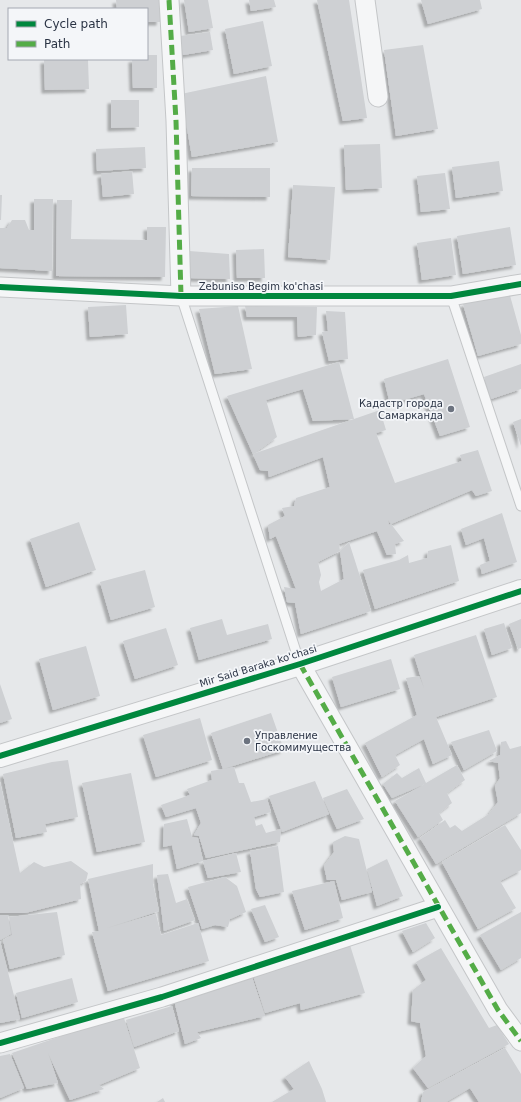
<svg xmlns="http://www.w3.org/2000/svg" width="521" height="1102" font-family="'DejaVu Sans',sans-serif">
  <defs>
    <filter id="shadow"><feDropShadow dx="-3.5" dy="3.5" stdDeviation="1" flood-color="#0004"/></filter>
  </defs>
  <rect width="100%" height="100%" fill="#e6e8ea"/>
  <path fill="#ced0d3" filter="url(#shadow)" d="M116,0H160V22H147V9H117Z
    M184,0H208L213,28L189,32Z
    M249,0H274L276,7L251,11Z
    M317,0H349L367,118L343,121Z
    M421,0H480L482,9L428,24Z
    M263,21L272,66L234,74L225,29Z
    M210,32L213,50L183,55L180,36Z
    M423,45L438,129L396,136L384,50Z
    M147,55H157V88H133L132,59H147Z
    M44,60H88L89,89L45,90Z
    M266,76L278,142L192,157L181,94Z
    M111,100H139V127L111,128Z
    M380,144L382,188L346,190L344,145Z
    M145,147L146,168L97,171L96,149Z
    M499,161L503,191L456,198L452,167Z
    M192,168H270V197L191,196Z
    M132,171L134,194L103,197L101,174Z
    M445,173L450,209L421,212L417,176Z
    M293,185L335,187L330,260L288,257Z
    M0,195H2L1,220H0Z
    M34,199H53L52,271L0,268V228H7L12,220H25L29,230H34Z
    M57,200H72L71,239L147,240V227H166L165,277L56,276Z
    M510,227L516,265L463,274L457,236Z
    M451,238L456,275L422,280L417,243Z
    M264,249L265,278H237L236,250Z
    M189,251L229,254L230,279L190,278Z
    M509,292L521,335V344L478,356L463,304Z
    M126,305L128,334L90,337L88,307Z
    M238,306L252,369L215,374L199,309Z
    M245,306L317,307L316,335L298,337L297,317H247Z
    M326,311L345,312L348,359L329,361L322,332L328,331Z
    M448,359L470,427L440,436L424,394L390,404L384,379Z
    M339,362L354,419L313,421L303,389L266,400L277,437L253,454L380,410L386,430L376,433L395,483L462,461L460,455L478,450L492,491L476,496L472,490L391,524L388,520L389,525L391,524L404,541L395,544L396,554L387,555L377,531L339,544L340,551L318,562L321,575L319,582L321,591L344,579L340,551L349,542L371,611L301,634L295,603L287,602L284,587L296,589L276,536L270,539L268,525L285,516L282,508L294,506L296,498L330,487L323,457L269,477L268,471L260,470L253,454L227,396Z
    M521,364V389L491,399L484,377Z
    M521,419V446L513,422Z
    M502,513L517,562L482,574L480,565L490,561L484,538L466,545L461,529Z
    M79,522L96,570L46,587L30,539Z
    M451,545L459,581L375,609L363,570L399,560L408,555L409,563L427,558L428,551Z
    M145,570L155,607L111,620L100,582Z
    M222,619L227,635L268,624L272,639L199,660L190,628Z
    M521,619V648L518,649L509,624Z
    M504,623L512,648L492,655L484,629Z
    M166,628L178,665L135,679L123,641Z
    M476,635L497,697L436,717L452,755L433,764L424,739L395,755L400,765L382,777L365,743L417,715L406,678L419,676L424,688L414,655Z
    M86,646L100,696L53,710L39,659Z
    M391,659L400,689L341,707L332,677Z
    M0,684L12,719L0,723Z
    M271,713L284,750L223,769L234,767L239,783H244L251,802L267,799L271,812L254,817L256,826L262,824L266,833L281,829L269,796L315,781L329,814L282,832L281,829L280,842L206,858L199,836L194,835L201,823L196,808L166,817L161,805L190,795L187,789L212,780L211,771L223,769L211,733Z
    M200,718L212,760L156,777L143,735Z
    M489,730L497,751L464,770L451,742Z
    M506,741L510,749L521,746V813L436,864L420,838L445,820L450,828L455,825L462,831L489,814L498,802L495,786L500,778L498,763L489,761L500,755L501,742Z
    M68,760L78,817L45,824L47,832L16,838L3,774L52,762Z
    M457,765L465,780L447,793L452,803L439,813L443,820L418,837L395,801L425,784L392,798L383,784L397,773L402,778L419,768L426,783Z
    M131,773L145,842L97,852L82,783Z
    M0,782L20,873L34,862L44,867L71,861L88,873L86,881L80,884L81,899L25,913H0Z
    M347,789L364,819L337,829L323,798Z
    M187,819L192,837L198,838L203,861L177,869L172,845L163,847L164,824Z
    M505,825L521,850V870L500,881L516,908L478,929L442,862Z
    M345,836L359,839L372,892L342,900L336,880H327L324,866L334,852L333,842Z
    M278,846L284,892L260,897L256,889L250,851Z
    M236,853L241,872L208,878L203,861Z
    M387,859L403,896L377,906L367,869Z
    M153,864V884L159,911L107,928L156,914L161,935L198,923L209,961L108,991L92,932L99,931L88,879Z
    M168,874L176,903L187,899L195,920L164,931L157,875Z
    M225,877L237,886L246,912L230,919L228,927L215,925L202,929L188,887Z
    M334,881L343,918L305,930L292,891Z
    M265,905L279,937L265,942L251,909Z
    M57,912L65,955L10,969L3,940L12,935L9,917Z
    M521,912V958L501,970L480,935Z
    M0,915H8L11,934L0,940Z
    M426,923L435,938L413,952L402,931Z
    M0,941L20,1019L0,1023Z
    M350,945L365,993L301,1010L300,1003L265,1013L253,975Z
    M441,948L489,1028L497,1025L509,1044L428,1088L413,1068L426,1056L420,1023L411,1021L413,990L426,980L416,962Z
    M251,974L265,1016L197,1032L201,1038L185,1044L174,1000Z
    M72,978L78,1002L22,1018L16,993Z
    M172,1006L179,1031L134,1047L126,1020Z
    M123,1015L140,1068L99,1085L104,1089L70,1100L48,1053L58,1083L27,1089L12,1053Z
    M505,1048L521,1074V1102H479L470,1088L446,1102H421L423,1092Z
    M10,1054L24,1088L0,1098V1056Z
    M309,1061L322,1089L326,1102H272L294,1089L285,1077Z
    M163,1098L165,1102H157Z"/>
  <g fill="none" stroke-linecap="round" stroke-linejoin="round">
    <defs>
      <path id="service" d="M181,296L300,664
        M451,296L521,506"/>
      <path id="minor" d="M169,0L176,121L181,296
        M365,0L378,97
        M0,287L181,296H451L521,284
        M300,664L498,1010L521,1041
        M0,1043L162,997L438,907"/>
      <path id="tertiary" d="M0,756L300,664L521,591"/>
    </defs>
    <use href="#service" stroke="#c4c6c8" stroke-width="11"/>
    <use href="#minor" stroke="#c4c6c8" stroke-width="21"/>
    <use href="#tertiary" stroke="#c4c6c8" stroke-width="24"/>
    <use href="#service" stroke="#f5f6f7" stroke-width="9"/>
    <use href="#minor" stroke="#f5f6f7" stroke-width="19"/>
    <use href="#tertiary" stroke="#f5f6f7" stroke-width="22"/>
    <path stroke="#54ac47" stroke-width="5" stroke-dasharray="10 5" stroke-linecap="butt" d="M169,0L176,121L181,296
      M300,664L498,1010L521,1041"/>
    <defs>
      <path id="cycleway" d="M0,287L181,296H451L521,284
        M0,756L300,664L521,591
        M0,1043L162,997L438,907"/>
    </defs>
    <use href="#cycleway" stroke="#f4f6f9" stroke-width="8"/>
    <use href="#cycleway" stroke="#00873e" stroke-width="6"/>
  </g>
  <g fill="#6c737f" stroke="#f4f6f9" stroke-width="1.5">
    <circle cx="451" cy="409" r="4"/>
    <circle cx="247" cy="741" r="4"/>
  </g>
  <g text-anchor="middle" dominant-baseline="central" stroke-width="3.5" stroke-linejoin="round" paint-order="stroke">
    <g font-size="10" fill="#2b3445" stroke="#f4f6f9">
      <text x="261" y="286">Zebuniso Begim ko'chasi</text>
      <text transform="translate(258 666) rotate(-17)">Mir Said Baraka ko'chasi</text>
    </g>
    <g font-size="10" fill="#2b3445" stroke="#f4f6f9" text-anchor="end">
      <text x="443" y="403">Кадастр города<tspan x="443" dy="12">Самарканда</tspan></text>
      <text x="255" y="735" text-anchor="start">Управление<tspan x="255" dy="12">Госкомимущества</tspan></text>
    </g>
  </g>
  <rect x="8" y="8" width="140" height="52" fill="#f4f6f9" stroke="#a4a8b1"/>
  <rect x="16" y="21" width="20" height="6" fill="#00873e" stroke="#a4a8b1"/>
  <text x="44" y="28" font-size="12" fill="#2b3445">Cycle path</text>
  <rect x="16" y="41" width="20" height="6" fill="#54ac47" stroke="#a4a8b1"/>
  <text x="44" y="48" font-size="12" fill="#2b3445">Path</text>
</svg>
